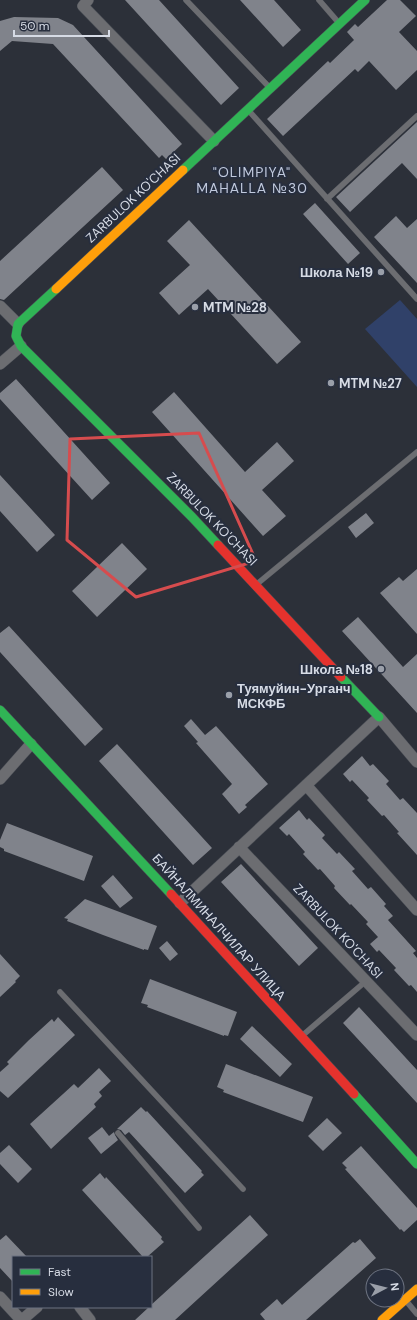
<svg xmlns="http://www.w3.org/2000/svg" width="417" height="1320" font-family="'DM Sans',sans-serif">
  <rect width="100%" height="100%" fill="#2c3039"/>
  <path fill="#304169" d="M400,300L417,319V387L365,329Z"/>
  <path fill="#80838b" d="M125,0H159L239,88L221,105Z
    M240,0H274L301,30L283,47Z
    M387,0H400L416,16L399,32L417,51V70L396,90L369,61L358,72L355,69L283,136L267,119L328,61L330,63L354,40L347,32L355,24L358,27Z
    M14,17L58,18L73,25L182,144L166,159L162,155L159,158L53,44L12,41L0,51V21Z
    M417,122V179L402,163L350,212L336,197Z
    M102,167L123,190L4,300L0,299V261Z
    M315,203L360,253L348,264L303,214Z
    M396,216L407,228L417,219V283L374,237Z
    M189,220L301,342L277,364L208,289L179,315L159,293L190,265L167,241Z
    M16,379L110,483L92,500L0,399V393Z
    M174,392L245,472L277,442L294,461L262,490L286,516L263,536L152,412Z
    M0,475L55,535L37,552L0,511Z
    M366,513L374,523L356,538L348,527Z
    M122,543L147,569L97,617L72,591Z
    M417,569V634L380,593L399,577L403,581Z
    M358,617L403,667L417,654V713L342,631Z
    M9,626L103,729L85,746L0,652V633Z
    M191,719L205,735L216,726L268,784L245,805L247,807L239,814L222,794L232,784L196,743L198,742L184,726Z
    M117,744L212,848L193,865L99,761Z
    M362,756L370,766L373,764L389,781L386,784L400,800L403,798L417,813V855L397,833L399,832L384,815L382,816L367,800L369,798L352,780L350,782L343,774Z
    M299,810L307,820L309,818L325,835L322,838L337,854L339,852L355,869L352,871L368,889L371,887L386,904L384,906L393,916L388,920L416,951L413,953L417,958V992L411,985L409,986L394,970L396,968L379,950L377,952L370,944L378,937L366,924L368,922L351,904L350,905L334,888L335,886L320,869L318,870L303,854L305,852L289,834L287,836L279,828Z
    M7,823L93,856L84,881L4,851V849L0,847V840Z
    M241,864L318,948L299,966L221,882Z
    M113,875L133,898L120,908L101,886Z
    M85,899L157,926L148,950L144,949V950L103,935L67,921L68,919L64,918Z
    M167,941L178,954L170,961L159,948Z
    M0,954L20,976L15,981L16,982L0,997Z
    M150,979L237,1012L228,1036L224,1035V1036L147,1007L148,1005L141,1003Z
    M359,1007L417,1070V1103L343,1023Z
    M58,1017L75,1035L8,1098L0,1091V1072L9,1064L7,1062L29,1040L52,1019L54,1022Z
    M252,1026L292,1064L280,1077L240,1039Z
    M226,1064L313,1097L303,1122L223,1092L224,1090L217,1087Z
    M99,1068L111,1081L99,1092L102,1096L94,1104L96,1107L51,1149L30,1124L74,1084L78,1088Z
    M141,1107L146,1112L147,1111L202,1171L201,1172L204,1175L185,1193L129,1132L125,1135L121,1130L117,1129Z
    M327,1118L342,1133L323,1151L308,1136Z
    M102,1127L109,1136L114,1132L115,1135L118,1140L101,1154L88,1138Z
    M9,1145L32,1169L18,1183L0,1164V1153Z
    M361,1146L417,1208V1220L404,1232L401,1229L400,1230L345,1169L347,1168L342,1163Z
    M100,1173L105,1179L106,1177L162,1237L161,1239L164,1242L147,1257H143L82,1190Z
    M250,1215L268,1235L175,1320H135L149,1307H151V1305Z
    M6,1235L27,1257H13V1282L0,1268V1240Z
    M360,1239L376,1258L306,1320H265L260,1314L277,1299L282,1305L353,1242L355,1243Z"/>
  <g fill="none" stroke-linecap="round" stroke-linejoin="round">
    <defs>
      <path id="lane" d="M186,0L270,88
        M319,0L338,22
        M249,111L417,299
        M327,199L417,116
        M257,584L417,452
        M60,992L243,1189
        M303,1035L366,981
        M118,1133L199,1228
        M407,1302L417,1314"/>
      <path id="street" d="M88,0L83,6L214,141
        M0,306L18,324
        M0,364L21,346
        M0,779L31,744
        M306,785L417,910
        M239,847L417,1035
        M180,903L379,717L417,762
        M0,1297L21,1320
        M80,1307L90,1320
        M22,1320L37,1307"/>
      <path id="fast" d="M183,170L365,0
        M56,289L18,324L16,336L21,346L192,517L218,545
        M341,677L379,717
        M0,710L171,894
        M354,1094L417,1164"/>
      <path id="slow" d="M56,289L183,170
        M382,1320L417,1289"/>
      <path id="jam" d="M218,545L341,677
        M171,894L354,1094"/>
    </defs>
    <use href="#lane" stroke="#484c54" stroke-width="6"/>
    <use href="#street" stroke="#484c54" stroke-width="12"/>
    <use href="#fast" stroke="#484c54" stroke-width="10"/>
    <use href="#slow" stroke="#484c54" stroke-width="10"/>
    <use href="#jam" stroke="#484c54" stroke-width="10"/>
    <use href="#lane" stroke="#6c6d71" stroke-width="5.5"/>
    <use href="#street" stroke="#6c6d71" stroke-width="11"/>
    <use href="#fast" stroke="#30b455" stroke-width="9"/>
    <use href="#slow" stroke="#ff9f0a" stroke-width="9"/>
    <use href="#jam" stroke="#e5322d" stroke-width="9"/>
  </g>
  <path fill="none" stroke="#d64c4e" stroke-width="3" stroke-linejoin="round" d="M199,433L256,561L136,597L67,540L70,439Z"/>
  <g fill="#9a9fa9" stroke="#272e3e" stroke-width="1.5">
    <circle cx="381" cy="272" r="4"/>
    <circle cx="195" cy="307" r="4"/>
    <circle cx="331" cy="383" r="4"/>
    <circle cx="381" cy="669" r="4"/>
    <circle cx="229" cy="695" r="4"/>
  </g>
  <g text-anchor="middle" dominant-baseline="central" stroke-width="4" stroke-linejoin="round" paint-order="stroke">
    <g font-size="13" fill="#d6dbe5" stroke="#272e3e">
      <text transform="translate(133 198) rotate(-43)">ZARBULOK KO'CHASI</text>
      <text transform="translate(212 519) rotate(46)">ZARBULOK KO'CHASI</text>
      <text transform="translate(219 927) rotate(48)">БАЙНАЛМИНАЛЧИЛАР УЛИЦА</text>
      <text transform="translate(338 931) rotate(47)">ZARBULOK KO'CHASI</text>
    </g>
    <g font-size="13" font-weight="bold" fill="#d6dbe5" stroke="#272e3e" text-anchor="start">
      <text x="373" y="272" text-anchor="end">Школа №19</text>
      <text x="203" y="307">MTM №28</text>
      <text x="339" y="383">MTM №27</text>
      <text x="373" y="669" text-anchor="end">Школа №18</text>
      <text x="237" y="688">Туямуйин-Урганч<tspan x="237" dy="15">МСКФБ</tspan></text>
    </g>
    <g font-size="14" letter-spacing="1" fill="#c0c9dd" stroke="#272e3e">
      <text x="252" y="172">"OLIMPIYA"<tspan x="252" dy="16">MAHALLA №30</tspan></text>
    </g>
  </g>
  <rect x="12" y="1256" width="140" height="52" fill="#272e3e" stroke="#6d7381"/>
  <rect x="20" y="1269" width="20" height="6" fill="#30b455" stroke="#6d7381"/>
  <text x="48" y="1276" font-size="12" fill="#d6dbe5">Fast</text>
  <rect x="20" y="1289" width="20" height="6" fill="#ff9f0a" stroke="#6d7381"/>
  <text x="48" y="1296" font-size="12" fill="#d6dbe5">Slow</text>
  <g transform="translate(385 1288) rotate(83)"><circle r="19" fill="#272e3e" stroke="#6d7381"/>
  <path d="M0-3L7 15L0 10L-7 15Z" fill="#9a9fa9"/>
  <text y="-6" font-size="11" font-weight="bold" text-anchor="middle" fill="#d6dbe5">N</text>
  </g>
  <path d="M14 30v6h95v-6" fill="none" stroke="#d6dbe5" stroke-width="2"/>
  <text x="20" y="30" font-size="12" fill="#d6dbe5" stroke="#272e3e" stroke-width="3" paint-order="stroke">50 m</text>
</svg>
